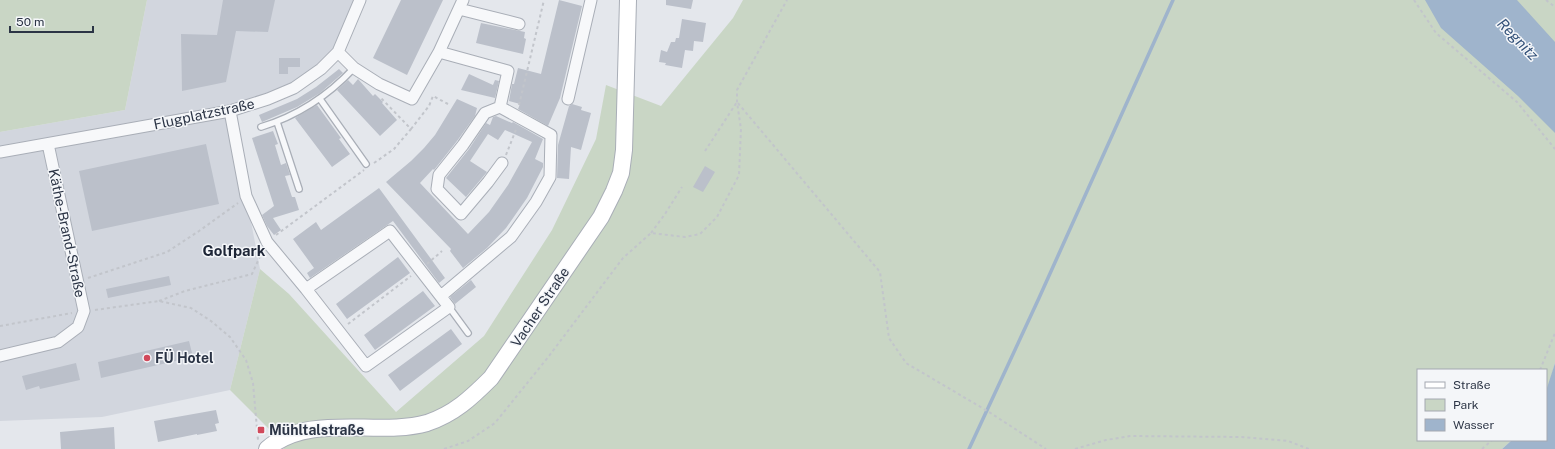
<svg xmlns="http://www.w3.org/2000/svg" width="1555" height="449" font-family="'Public Sans',sans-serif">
  <rect width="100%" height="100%" fill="#e4e7ec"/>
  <path fill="#d2d6de" d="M147,0H360L338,52L294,88L230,111L260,269L230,390L102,417L0,421V132L125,110Z"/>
  <path fill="#c9d6c5" d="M0,0H147L125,110L0,132Z
    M743,0H1555V363L1548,388L1546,391V370H1418V440H1512L1502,449H283L286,446L230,390L260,269L289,294L396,412L484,336L552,230L596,139L606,85L661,106L733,18Z"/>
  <path fill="#9fb4cc" d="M1425,0H1517L1555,42V133L1518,96L1441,28Z
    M1555,363V449H1502L1512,440H1546V391Z"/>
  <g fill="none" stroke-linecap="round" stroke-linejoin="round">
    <path stroke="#9fb4cc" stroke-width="3.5" d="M969,449L1039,298L1173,0"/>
  </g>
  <path fill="#bbc0ca" d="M223,0H275L268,32L236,31L226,82L182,91L181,34L217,35Z
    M401,0H443L407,75L373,58Z
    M559,0L582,6L560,98L548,126L518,109L520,104L509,101L512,84H514L518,68L541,74Z
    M666,0H693L691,9L666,5Z
    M682,19L706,23L703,42L694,41L693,51L685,50L682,68L665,65L666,63L659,62L661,50L667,52L671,42H675L676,38H679Z
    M481,23L525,32L524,38L526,39L523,54L476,43Z
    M279,58H300V67H288V74H279Z
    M339,69L343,73L320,93L297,107L262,122L259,115L297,99L316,87Z
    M469,74L493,85L495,80L499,81L495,98L461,90Z
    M358,79L373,96L375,94L383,102L382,103L397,120L380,136L337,90L348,80L353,85Z
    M457,99L477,108L475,116L457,141L434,170L433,169L420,183L468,234L489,212L508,185L532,142L505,130L498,140L488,134L470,161L487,172L466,197L446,178L469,149L486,123L490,125L493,117L496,116L512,123L513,122L543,139L535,159L543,163V167L527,198L506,228L487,248L463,268L450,251L451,249L386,182L411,161L424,148L435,135Z
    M572,104L582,107L581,110L591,113L581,150L571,147L569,179L557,178L558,145L569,106Z
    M317,105L341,138L339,139L350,154L332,167L295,118Z
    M273,131L278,144L275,145L281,165L286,163L290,175L285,176L292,197H295L299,210L273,218L281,230L274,235L267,226L262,215L274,206L252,138Z
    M206,144L219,204L92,231L79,171Z
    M705,166L715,172L703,192L693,187Z
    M379,188L445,278L439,283L393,221L310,278L307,273L314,268L293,239L316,222L321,230Z
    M398,257L410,273L347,319L336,304Z
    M169,276L171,285L108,298L106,289Z
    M471,280L476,287L455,304L450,297Z
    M423,291L435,306L375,350L364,335Z
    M451,329L462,344L400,391L388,375Z
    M189,341L193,357L101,378L98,362Z
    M76,363L80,380L40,389L39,386L26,390L22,376Z
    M216,410L219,423L215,424L217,431L197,435V434L158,442L154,421Z
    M114,427L115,449H61L60,432Z"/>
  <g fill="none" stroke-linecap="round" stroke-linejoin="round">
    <defs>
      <path id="lane" d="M320,99L366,164
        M277,122L299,189
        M261,127C297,116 328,96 354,68
        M449,307L468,333"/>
      <path id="street" d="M459,9L519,24
        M338,52L354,68L379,84L412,99L439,52L508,71L500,107L551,135L550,177L536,202L511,237L441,296
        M439,52L463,0
        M568,99L591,0
        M500,107L485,113L463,145L439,175L437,189L461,214L488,182L502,163
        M230,111L246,196L267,242L306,289L390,231L449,307L366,366L306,289
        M0,152L230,111L268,99L294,88L321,69L338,52L360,0
        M0,356L58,342L78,327L84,311L48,144"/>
      <path id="secondary" d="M267,449C309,412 378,437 427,423C454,414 471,398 491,378L601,217L614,191L621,173L624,150L628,0"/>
    </defs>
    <use href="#lane" stroke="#a9aeb7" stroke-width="8"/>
    <use href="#street" stroke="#a9aeb7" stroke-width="13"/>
    <use href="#secondary" stroke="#a9aeb7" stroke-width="18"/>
    <path stroke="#c2c5cb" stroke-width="2" stroke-dasharray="3 3" stroke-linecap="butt" d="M1414,0L1436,33L1517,102L1555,149
      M1546,0L1555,7
      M519,105L544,0
      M411,129L429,106L433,96L448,104
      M705,151L737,102L880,272L889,338L906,363L989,412L1046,449
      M506,155L517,127
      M374,163L394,149L411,129L380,97
      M651,233L665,214L682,187
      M276,235L364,170
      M427,264L442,251
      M88,278L167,252L199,231L238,203
      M159,301L185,291L252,274L262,252
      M95,310L159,301L191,308L211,321L230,337L246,360L253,383L258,440
      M348,324L411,276
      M0,326L72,313
      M1540,370L1555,333
      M444,449L468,441L495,423L549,356L623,258L651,233L685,237L700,234L717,217L739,175L741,129L737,102V90L787,0
      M1075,449L1106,440L1130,436L1241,437L1288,441L1309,449
      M1482,449L1492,440"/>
    <use href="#lane" stroke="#f7f8fa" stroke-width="5.5"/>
    <use href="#street" stroke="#f7f8fa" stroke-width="11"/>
    <use href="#secondary" stroke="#fff" stroke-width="16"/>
  </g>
  <g fill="#d1495b" stroke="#f4f6f9" stroke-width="1.5">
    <circle cx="147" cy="358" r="4"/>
    <rect x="257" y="426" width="8" height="8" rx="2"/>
  </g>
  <g text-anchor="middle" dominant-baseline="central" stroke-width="3" stroke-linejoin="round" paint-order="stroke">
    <g font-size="14" fill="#2b3445" stroke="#f4f6f9">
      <text transform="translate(204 114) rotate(-12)">Flugplatzstraße</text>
      <text transform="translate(67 233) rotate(78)">Käthe-Brand-Straße</text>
      <text transform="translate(540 307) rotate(-56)">Vacher Straße</text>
    </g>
    <g font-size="14" font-weight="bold" fill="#2b3445" stroke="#f4f6f9" text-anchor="start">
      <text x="155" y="358">FÜ Hotel</text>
      <text x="269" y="430">Mühltalstraße</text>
    </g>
    <g font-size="15" font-style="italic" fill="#34527a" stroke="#f4f6f9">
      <text transform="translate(1518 39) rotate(46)">Regnitz</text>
    </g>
    <g font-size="15" font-weight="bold" fill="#1d2536" stroke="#f4f6f9">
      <text x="234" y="250">Golfpark</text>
    </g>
  </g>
  <rect x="1417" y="369" width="130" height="72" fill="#f4f6f9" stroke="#a4a8b1"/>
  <rect x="1425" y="382" width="20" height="6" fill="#ffffff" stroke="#a4a8b1"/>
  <text x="1453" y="389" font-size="12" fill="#2b3445">Straße</text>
  <rect x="1425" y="399" width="20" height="12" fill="#c9d6c5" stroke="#a4a8b1"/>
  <text x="1453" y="409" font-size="12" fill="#2b3445">Park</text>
  <rect x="1425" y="419" width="20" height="12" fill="#9fb4cc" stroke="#a4a8b1"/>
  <text x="1453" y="429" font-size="12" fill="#2b3445">Wasser</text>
  <path d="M10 26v6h83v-6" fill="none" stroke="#2b3445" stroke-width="2"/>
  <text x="16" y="26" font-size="12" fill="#2b3445" stroke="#f4f6f9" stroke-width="3" paint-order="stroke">50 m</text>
</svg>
